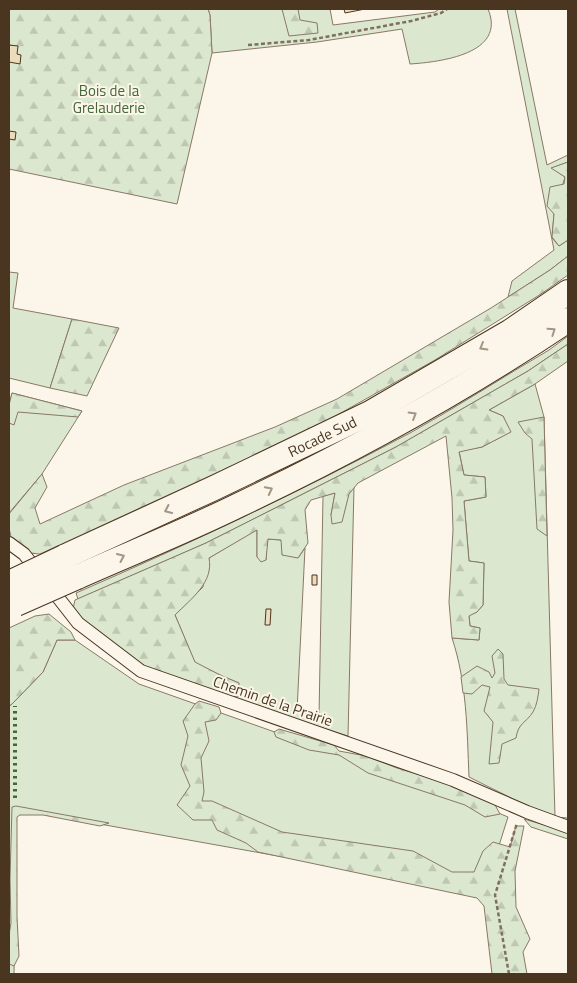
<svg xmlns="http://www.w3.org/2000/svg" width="577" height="983" font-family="'Titillium Web',sans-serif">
  <defs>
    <pattern id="forest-firs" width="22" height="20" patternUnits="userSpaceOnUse" patternTransform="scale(1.25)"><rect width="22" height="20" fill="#dce7d0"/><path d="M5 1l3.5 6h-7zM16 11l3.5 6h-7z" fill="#bec7b2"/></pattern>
  </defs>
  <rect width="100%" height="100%" fill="#fbf6e9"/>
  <path fill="#dce7d0" stroke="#887966" d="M208,9H330L333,25L435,12L439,9H488C507,54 440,62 410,64L402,29L317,42L212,53L210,15Z
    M507,9H515L547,165L568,155V162L552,168L565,177L554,214L552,238L559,246L568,240V256L550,270L508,297L512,281L554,250Z
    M9,272L18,273L13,308L72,319L50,388L9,378Z
    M568,336V344L528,371L396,447L206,543L78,599L76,593C189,544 301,491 410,433C457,407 503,377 549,350Z
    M535,384L544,417L555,817L568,818V822C534,810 501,793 469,777C467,730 467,683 452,638L479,640L480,628L470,626L469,615L477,612L483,605L484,563L469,561L464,501L486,497L485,477L464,475L459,451L482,447L510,432L503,416L489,410Z
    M12,393L82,411L42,474L9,513V405Z
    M354,487L348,736L229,698L239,683L222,676L195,663L175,615L203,587L209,558L257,529V557L266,560L267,539L281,540L298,558L305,548L297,711L319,717L323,496L335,493L331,515Z
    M57,640H75L139,684L467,800L508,817L484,893L16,809L14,974H9V706L12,704L43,672Z
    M524,819L568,832V839L531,827Z"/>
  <path fill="url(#forest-firs)" stroke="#887966" d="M9,9H208L210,15L212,53L177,204L9,169V53L15,46L9,45Z
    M282,9H298L300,20L317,23L318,33L289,36Z
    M568,162V240L559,246L552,237L554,214L547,206L550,187L564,184L565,177L551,168Z
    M568,256V275L541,294L435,360L316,427L40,554L29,553L11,537L9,528V514L42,474L47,487L35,508L40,524L124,485L275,427L337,399L491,308L550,270Z
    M72,319L119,328L87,396L50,388Z
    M568,344V361L535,384L489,410L503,416L511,432L482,447L459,452L464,475L485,477L486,497L464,501L469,561L484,563L483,605L477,612L469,616L470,626L480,628L479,640L452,638L449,602L453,530L452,498L446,436L358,483L349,494L342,522L332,524L331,515L335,493L311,500L305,510L308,543L298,558L282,555L281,540L268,539L266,560L261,562L257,557V530L209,558C214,582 191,599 175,615L195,662L222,676L239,683V696L229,698L148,668L121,651L81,621L73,609L75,600L206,543L396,447L528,371Z
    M12,393L82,411L78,417L18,412L14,425L9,423V405Z
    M544,417L547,536L537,529L532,439L525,433L518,422Z
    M49,614L71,632L75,640H57L43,672L12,704L9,706V628L35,616Z
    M498,649L503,654L504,679L508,685L539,689C538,697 537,705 533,712C526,723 518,723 516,738L502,744L499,763L489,764L493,722L484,711L490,687L482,685L472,694L463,693L461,677L477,666L489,672L492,678L495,673L492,656Z
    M199,701L219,707L221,713L216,720L205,722L209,741L201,758L204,792L202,801H212L282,832L413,851L452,872H474L483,851L493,842L510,847L516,826H524L515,871L516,907L530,939L523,952L527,974H492L484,906L477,898L258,852L246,843L217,830L212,820H193L177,805L190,786L181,765L188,736L183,721L195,704Z
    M279,729L334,745L339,751L366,756L397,768L454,785L494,803L500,814L485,817L465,805L368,773L339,755L309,750L276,737L274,732Z
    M16,806L109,823L100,826L43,815H20L17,817V917L19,956L14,966L9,964V935L11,923L10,879L12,807Z"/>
  <path fill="#ecdcbc" stroke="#4a3520" d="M344,9H365L345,13Z
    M9,45L18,46L17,54L21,55L20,64L9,62Z
    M9,131L16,132L15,140L9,139Z
    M312,575H317V585H312Z
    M266,609H271L270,625H265Z"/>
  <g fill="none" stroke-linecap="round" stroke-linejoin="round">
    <defs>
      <path id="street" d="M9,543L24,554L78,623L141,671L453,780L527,812L568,827"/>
      <g id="highway">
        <path id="s1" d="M64,557L212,489L370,413L511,331L568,292"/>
        <path d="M77,577C131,553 186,531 239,505C353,451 464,390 568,320"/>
      </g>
    </defs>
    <use href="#street" stroke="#4a3520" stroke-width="14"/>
    <use href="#highway" stroke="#4a3520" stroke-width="26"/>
    <path stroke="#7f6f5c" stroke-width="2.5" stroke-dasharray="4 2.5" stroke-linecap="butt" d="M248,45L309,40L411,21L441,13L447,9
      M509,974L495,895L517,823"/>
    <use href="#street" stroke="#fbf6e9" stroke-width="12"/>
    <use href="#highway" stroke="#fbf6e9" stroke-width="24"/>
    <defs>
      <path id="highway-bridge" d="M9,583L64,557
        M16,604L77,577"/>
    </defs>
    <use href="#highway-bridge" stroke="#4a3520" stroke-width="26" stroke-linecap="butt"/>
    <use href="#highway-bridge" stroke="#fbf6e9" stroke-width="24"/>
    <path stroke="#436837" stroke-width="4" stroke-dasharray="2.5 4" stroke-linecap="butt" d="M15,798V706"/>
  </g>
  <defs><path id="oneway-chevron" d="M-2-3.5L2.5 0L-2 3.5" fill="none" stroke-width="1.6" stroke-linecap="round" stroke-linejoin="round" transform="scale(1.25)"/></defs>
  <g stroke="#a29684">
    <use href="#oneway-chevron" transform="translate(552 331) rotate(-34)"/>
    <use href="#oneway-chevron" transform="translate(483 347) rotate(150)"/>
    <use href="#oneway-chevron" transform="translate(413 415) rotate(-31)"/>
    <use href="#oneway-chevron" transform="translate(269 490) rotate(-27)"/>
    <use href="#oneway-chevron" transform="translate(168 510) rotate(155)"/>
    <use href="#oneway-chevron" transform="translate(121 557) rotate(-24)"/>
  </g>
  <g text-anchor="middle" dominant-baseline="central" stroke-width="4" stroke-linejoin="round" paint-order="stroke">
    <g font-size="15" fill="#436837" stroke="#fbf6e9">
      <text x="109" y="90">Bois de la<tspan x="109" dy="17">Grelauderie</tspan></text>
    </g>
    <g font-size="15" fill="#4a3520" stroke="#fbf6e9">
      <text stroke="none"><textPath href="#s1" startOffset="285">Rocade Sud</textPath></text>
      <text transform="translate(273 701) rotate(19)">Chemin de la Prairie</text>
    </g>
  </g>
  <rect width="577" height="983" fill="none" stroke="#4a3520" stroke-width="20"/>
</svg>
